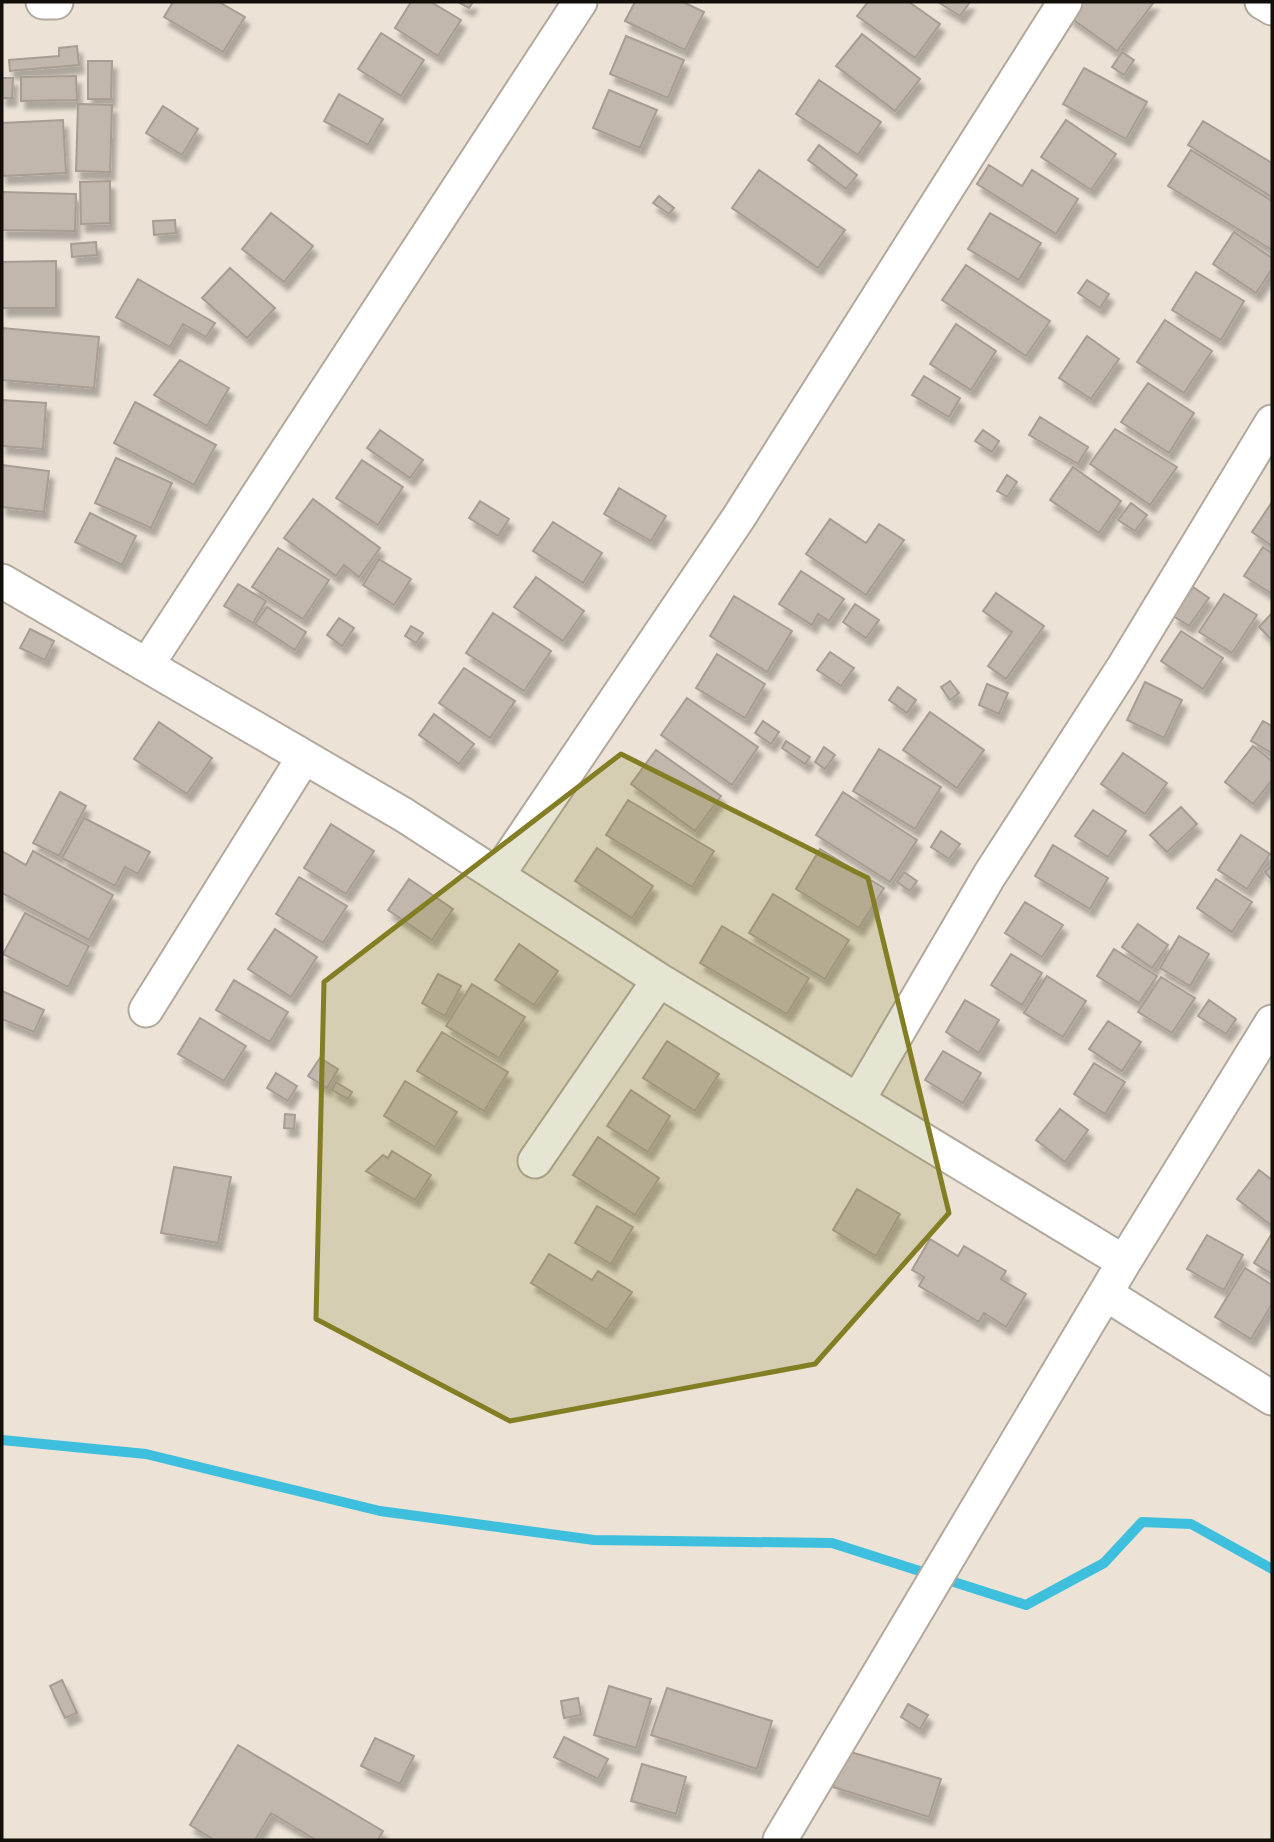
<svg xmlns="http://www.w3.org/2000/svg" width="1274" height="1842" font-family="Jost,sans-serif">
  <defs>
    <filter id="shadow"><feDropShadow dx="4.5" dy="8" stdDeviation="2" flood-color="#0004"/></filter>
  </defs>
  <rect width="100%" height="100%" fill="#ece3d6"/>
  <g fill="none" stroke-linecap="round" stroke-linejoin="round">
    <path stroke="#3fbfde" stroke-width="10" d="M2,1440L146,1454L380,1511L594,1540L832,1543L1026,1605L1104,1563L1142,1522L1191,1524L1272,1569"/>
  </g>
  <path fill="#c2b7ac" stroke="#a79d92" stroke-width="2" filter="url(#shadow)" d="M173,2H219L245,17L223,52L164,17Z
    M411,2H431L461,20L438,56L395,28Z
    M458,2H473L469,8Z
    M635,2H683L704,12L685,50L625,21Z
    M868,2H909L940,24L915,58L857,16Z
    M938,2H970L960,16Z
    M1079,2H1154L1117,51L1068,16Z
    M381,33L424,60L401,96L358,69Z
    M862,34L920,79L895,111L836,66Z
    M626,36L684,60L668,98L610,74Z
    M77,46L79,65L10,71L9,60L59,56V48Z
    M1122,52L1134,60L1124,75L1112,67Z
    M88,61H112L111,99H88Z
    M1084,68L1147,102L1126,139L1063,104Z
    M76,76L77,100L21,101V77Z
    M2,78H13L12,98H2Z
    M819,80L881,122L858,155L796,114Z
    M609,90L657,110L640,148L593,128Z
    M339,94L383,119L368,145L324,121Z
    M78,104L112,105L110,172L76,171Z
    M163,106L198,129L182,155L146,133Z
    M63,120L66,173L2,176V123Z
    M1066,120L1116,154L1091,190L1041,157Z
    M1203,121L1272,163V197L1188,145Z
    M819,145L857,175L846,189L808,160Z
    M1191,150L1272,201V250L1168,186Z
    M989,165L1022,186L1032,170L1078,199L1056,234L977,184Z
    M759,170L845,230L818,268L732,208Z
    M110,181V223L81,224L80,182Z
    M2,192L76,194L75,231L2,230Z
    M659,196L674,208L669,214L653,203Z
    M271,213L313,246L284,282L242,249Z
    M990,213L1041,243L1019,280L968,249Z
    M175,220L176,233L154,235L153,221Z
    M1234,232L1272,258V269L1256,293L1213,264Z
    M96,242L97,255L72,257L71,244Z
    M56,261V308H2V262Z
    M966,265L1050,321L1026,356L942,300Z
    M230,268L275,308L247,338L202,298Z
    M1196,272L1244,301L1221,340L1172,310Z
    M138,279L215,323L206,337L183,324L170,347L116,317Z
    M1087,280L1109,294L1100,308L1078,293Z
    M1165,320L1212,351L1184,393L1137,362Z
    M956,324L996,351L971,390L930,364Z
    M2,328L99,337L94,388L2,380Z
    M1087,336L1119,359L1091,399L1059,378Z
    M180,360L229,388L207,426L154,395Z
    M924,376L960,398L949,417L912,395Z
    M1148,383L1194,413L1169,453L1121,422Z
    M2,400L46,403L43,449L2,446Z
    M135,402L216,445L194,485L114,443Z
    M1040,417L1088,447L1078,464L1029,435Z
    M1115,429L1177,467L1150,505L1090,464Z
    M380,430L423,460L410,478L367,448Z
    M983,430L999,441L992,452L975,441Z
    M116,458L172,483L151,528L95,503Z
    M362,460L403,487L378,525L336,498Z
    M2,465L49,471L44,512L2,507Z
    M1073,467L1121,501L1099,533L1050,500Z
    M1007,475L1017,482L1007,497L997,491Z
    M619,488L666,516L651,541L604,514Z
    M313,499L380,548L359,577L344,565L336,576L284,538Z
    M480,501L509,519L498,536L469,518Z
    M1272,502V546L1252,532Z
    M1131,503L1147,515L1135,531L1118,520Z
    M90,513L136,536L122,565L75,542Z
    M830,519L866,543L879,524L904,540L866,595L806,554Z
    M553,522L602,553L583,583L533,551Z
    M1263,547L1272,553V594L1244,576Z
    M278,548L329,580L303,619L252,587Z
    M379,559L411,579L394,605L363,585Z
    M801,571L844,599L829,621L818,614L812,625L779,604Z
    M536,577L584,611L563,641L514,607Z
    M238,584L266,601L253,623L224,606Z
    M1193,587L1209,598L1189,626L1173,616Z
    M996,593L1044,626L1006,679L988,666L1012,632L983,611Z
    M1224,594L1257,615L1232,653L1199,632Z
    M734,596L792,631L767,672L710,636Z
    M855,604L879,620L866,638L843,622Z
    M267,607L306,632L295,650L255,624Z
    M493,613L551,651L524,691L466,653Z
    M1272,613V640L1259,627Z
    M339,618L354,628L342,646L327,635Z
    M411,626L423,633L416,643L405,636Z
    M30,629L54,641L45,660L20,648Z
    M1181,631L1223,658L1203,689L1161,661Z
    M830,652L854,668L841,686L817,670Z
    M717,654L765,684L745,718L696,688Z
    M464,668L515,701L490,738L439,703Z
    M950,681L959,693L950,700L941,687Z
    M1145,682L1182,700L1164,738L1127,720Z
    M987,684L1008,693L999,714L979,705Z
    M898,687L916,700L907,713L889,700Z
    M687,698L758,747L732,785L661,735Z
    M930,712L984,750L957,788L903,750Z
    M434,714L474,744L459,764L419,735Z
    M763,721L779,732L771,744L755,733Z
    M1263,721L1272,726V753L1251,741Z
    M159,722L212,758L187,794L134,759Z
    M786,741L810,757L805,764L782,748Z
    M1253,746L1272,761V780L1253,804L1225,782Z
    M824,747L835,755L825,769L815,762Z
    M879,749L941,787L915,829L853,791Z
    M656,750L721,796L695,831L631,784Z
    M1123,753L1167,783L1145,814L1101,784Z
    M60,792L86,806L59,856L33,843Z
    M843,792L917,840L890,882L816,835Z
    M628,800L714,851L692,887L606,835Z
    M1181,807L1197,824L1167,852L1150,835Z
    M1093,810L1126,831L1108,857L1075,836Z
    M84,818L150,852L138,874L125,867L115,886L62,858Z
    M331,824L374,851L346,894L304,868Z
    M941,831L960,844L949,859L931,847Z
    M1241,835L1270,854L1247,889L1218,870Z
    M1053,845L1108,878L1090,909L1035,876Z
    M597,848L653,886L632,918L575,881Z
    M820,849L884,888L859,928L796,889Z
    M2,851L26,865L33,851L113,895L89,940L2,893Z
    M1272,865V880L1265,872Z
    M904,872L917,881L910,891L897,882Z
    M299,877L347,906L323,943L276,914Z
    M409,879L453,909L432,940L388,910Z
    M1216,879L1252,902L1232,932L1197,908Z
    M773,894L849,940L825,979L749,933Z
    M1025,902L1063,925L1042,957L1005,933Z
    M25,913L89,946L68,987L3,954Z
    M1138,924L1168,945L1152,968L1122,947Z
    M722,926L809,978L787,1014L700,963Z
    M275,929L317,957L291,997L248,969Z
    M1179,936L1209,954L1190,986L1160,968Z
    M519,944L558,971L534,1005L495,980Z
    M1114,949L1157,976L1139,1003L1097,976Z
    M1011,954L1042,973L1022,1005L991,985Z
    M438,974L461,986L445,1016L422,1003Z
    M1047,976L1086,1001L1063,1037L1024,1013Z
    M1161,977L1195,998L1172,1033L1138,1012Z
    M234,980L288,1012L270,1042L216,1010Z
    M472,984L525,1017L499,1058L446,1026Z
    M2,991L44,1010L34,1032L2,1019Z
    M965,1000L999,1020L979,1053L946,1032Z
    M1209,1000L1236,1019L1226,1034L1198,1016Z
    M200,1018L246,1046L224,1081L178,1054Z
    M1108,1021L1141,1042L1122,1071L1089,1049Z
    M442,1032L508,1072L484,1111L417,1071Z
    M667,1041L719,1074L695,1111L643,1078Z
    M943,1051L981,1073L963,1103L925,1080Z
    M320,1058L338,1069L327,1088L308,1076Z
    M1094,1063L1125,1082L1105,1114L1074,1094Z
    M276,1073L297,1086L288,1101L267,1088Z
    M405,1081L457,1112L435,1147L384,1116Z
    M336,1082L352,1092L348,1099L332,1090Z
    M631,1090L670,1116L648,1152L607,1126Z
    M1060,1109L1088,1130L1065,1162L1036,1140Z
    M285,1114L295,1115L294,1129L284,1128Z
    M598,1137L659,1178L635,1215L573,1175Z
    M392,1151L431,1175L415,1200L366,1171L383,1155L388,1158Z
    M174,1167L231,1177L218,1243L161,1233Z
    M1259,1170L1272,1180V1226L1237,1199Z
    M857,1189L900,1214L876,1256L833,1230Z
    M597,1206L633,1227L611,1264L575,1243Z
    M1207,1235L1243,1255L1224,1290L1187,1269Z
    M1271,1235L1272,1236V1274L1254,1263Z
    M930,1239L958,1256L964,1246L1006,1271L1001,1279L1026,1294L1006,1327L984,1313L979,1322L919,1286L924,1277L912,1270Z
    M549,1254L592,1280L598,1271L632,1292L607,1330L531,1283Z
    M1245,1268L1272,1285V1304L1251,1339L1215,1317Z
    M62,1680L77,1713L65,1718L50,1686Z
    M609,1686L651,1699L636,1748L594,1735Z
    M667,1688L772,1721L757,1769L651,1735Z
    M578,1698L581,1715L564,1718L561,1701Z
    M908,1704L928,1715L920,1729L901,1717Z
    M564,1737L608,1759L598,1779L554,1757Z
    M375,1738L414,1756L400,1784L361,1766Z
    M238,1745L383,1831L378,1840H316L271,1813L255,1840H214L190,1825Z
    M844,1750L941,1779L929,1817L833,1787Z
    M642,1764L686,1777L676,1814L631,1801Z"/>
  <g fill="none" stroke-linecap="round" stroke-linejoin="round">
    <defs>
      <path id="street" d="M43,2H56
        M1262,2L1272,8
        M2,581L404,815L659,980L1124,1262L1272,1022
        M147,665L580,2
        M499,873L739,517L1065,2
        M146,1010L304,757
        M858,1100L989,876L1123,668L1272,422
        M535,1161L659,980
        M1106,1294L1272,1398
        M780,1840L1124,1262"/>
    </defs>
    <use href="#street" stroke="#b1a99d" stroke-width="37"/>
    <use href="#street" stroke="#fff" stroke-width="33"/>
  </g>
  <path fill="#837d24" fill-opacity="0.2" stroke="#837d24" stroke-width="5" stroke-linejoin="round" d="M621,754L868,878L949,1213L815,1364L510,1421L316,1319L324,982Z"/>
  <rect width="1274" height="1842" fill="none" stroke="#120f0b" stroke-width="7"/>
</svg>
